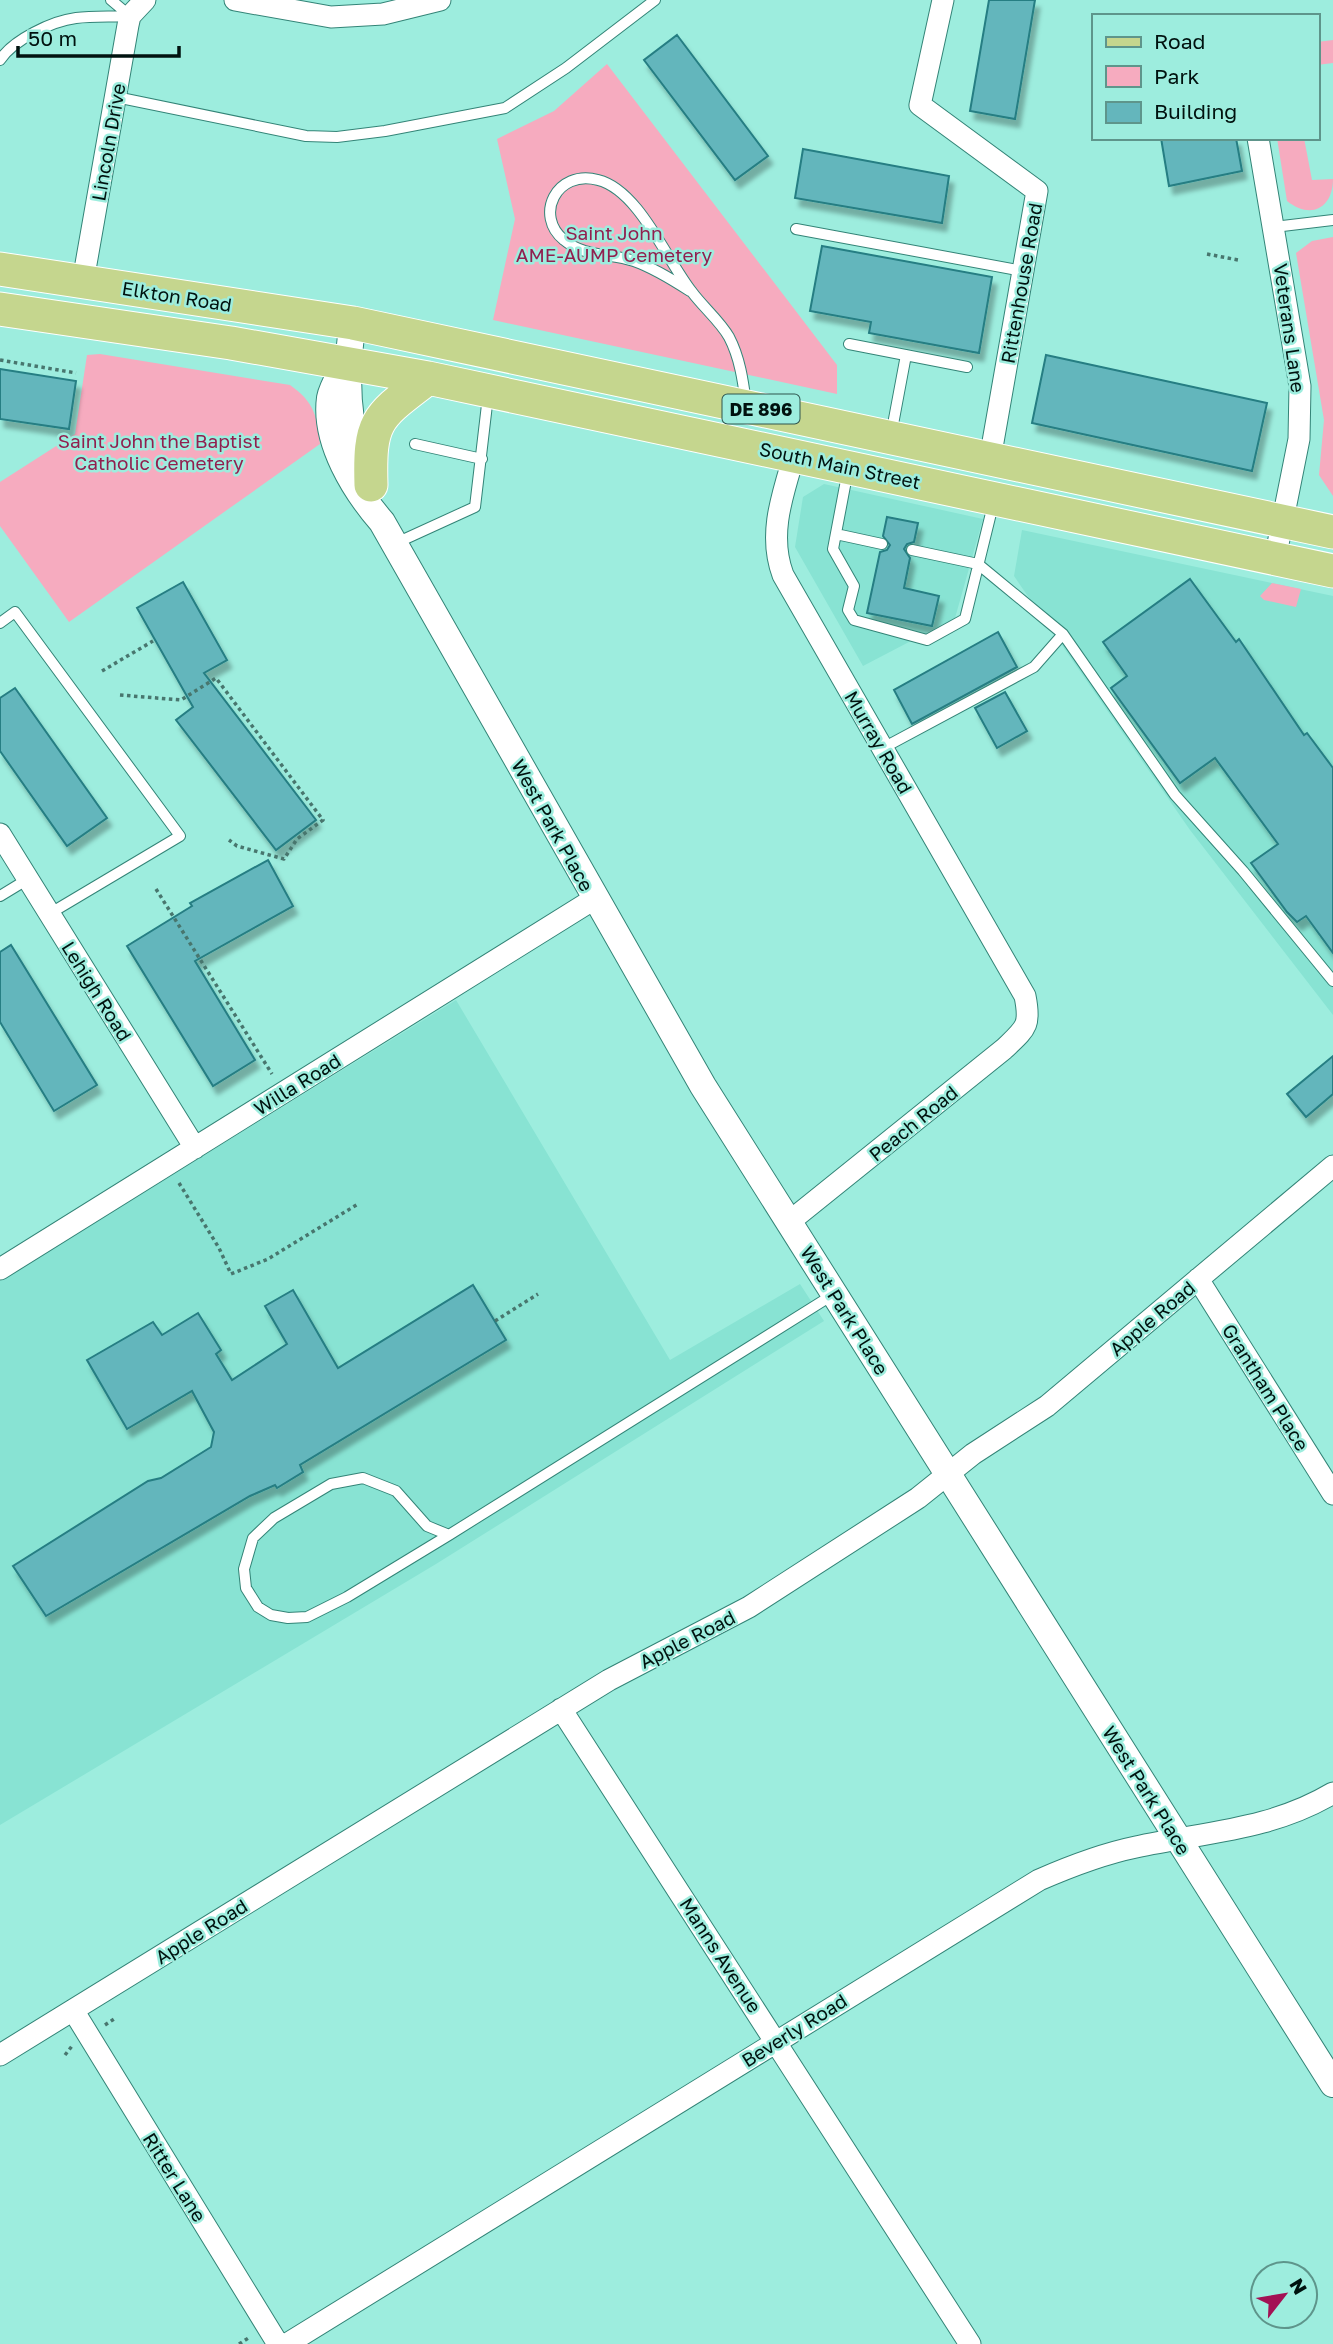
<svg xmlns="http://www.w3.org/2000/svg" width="1333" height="2344" font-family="'Golos Text',sans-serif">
  <defs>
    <filter id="shadow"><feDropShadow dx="4.5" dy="8" stdDeviation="2" flood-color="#0004"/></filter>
  </defs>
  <rect width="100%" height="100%" fill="#9dedde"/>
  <path fill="#88e3d3" d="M824,484L983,519L955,618L863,666L795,547L803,497Z
    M1022,530L1333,596V1015L1190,830L1014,576Z
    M456,1000L670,1360L800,1284L824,1321L436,1564L0,1825V1281Z"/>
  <path fill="#f6abbf" d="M1333,40V63L1317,65V42Z
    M607,64L837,365V394L493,320L515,219L497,139L554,111Z
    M1277,138H1304L1312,180L1333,179C1333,208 1311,220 1287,201Z
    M1333,237V496L1319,475L1324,420L1296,253L1312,241Z
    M100,354L290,385C314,402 317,415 320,444L69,622L0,526V482L75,434L87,355Z
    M1272,583L1301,589L1296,607L1264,600L1260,596Z"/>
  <path fill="#64b6bc" stroke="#257e83" stroke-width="2" filter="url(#shadow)" d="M989,0H1035L1015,119L970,111Z
    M677,35L768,156L735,180L644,60Z
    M1161,138H1236L1242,171L1169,186Z
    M803,149L949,176L942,223L795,198Z
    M822,246L992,277L979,353L869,333L871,322L810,311Z
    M1046,355L1267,403L1252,471L1032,423Z
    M0,369L76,381L69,429L0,419Z
    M887,517L918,523L914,542L907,544L904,549L910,558L904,588L939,596L932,626L867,613L880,552L887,550L890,545L883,536Z
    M1190,579L1236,642L1239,639L1304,735L1307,733L1333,768V953L1306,916L1297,922L1287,912L1251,863L1278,844L1215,758L1180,783L1111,688L1127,676L1103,642Z
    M183,582L227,660L204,673L316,820L276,850L176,720L193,707L137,608Z
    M998,632L1017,667L912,724L894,690Z
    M15,688L107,818L67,846L0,751V698Z
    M1005,692L1027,731L997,748L975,708Z
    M268,860L293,906L195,961L255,1060L213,1086L127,946L192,906L190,903Z
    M11,945L97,1085L54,1111L0,1022V952Z
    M1333,1056V1094L1306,1117L1287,1094Z
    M473,1285L506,1340L300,1465L303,1472L277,1488L275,1485L250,1496L46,1616L13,1566L148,1481L161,1478L211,1447L214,1432L192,1391L127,1429L87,1360L153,1322L162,1335L198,1313L221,1350L216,1354L232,1380L287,1344L265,1306L293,1290L338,1368Z"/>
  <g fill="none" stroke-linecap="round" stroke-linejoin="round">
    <defs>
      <path id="service" d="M111,0L130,16
        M0,60C13,40 52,21 76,18C93,16 112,17 130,16
        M116,97L306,136L337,137L385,131L505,108L566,68L655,0
        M1274,227L1333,220
        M796,229L1023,271
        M690,291C673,280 654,268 634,261C610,253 584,257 564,240C534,216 556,169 598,180C639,190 667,261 692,292C703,307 720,321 729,337C740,358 743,381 746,403
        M849,344L967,367
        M891,435L906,355
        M415,444L482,459
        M848,470L833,549L854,586L848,610L854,620L927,640L965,619L994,501
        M836,534L882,544
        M394,544L475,507L488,396
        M912,550L978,564L1063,634L1175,795L1243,871L1333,981
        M0,623L15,612L180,836L49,914
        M883,748L1034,667L1063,634
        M0,896L28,879
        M449,1535L427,1526L396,1491L363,1478L331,1484L274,1518L253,1538L244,1569L246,1588L258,1607L271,1615L288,1618L307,1617L347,1597L449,1535L834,1294"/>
      <path id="minor" d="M235,0L331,17L383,14L440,0
        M943,0L920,105L1037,191L990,459
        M1258,138L1300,386L1299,439L1275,559
        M83,281L128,25L130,16L145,0
        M0,834L195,1148
        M789,1222L1004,1049C1026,1028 1031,1026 1025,996L783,575C768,535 782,496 794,456
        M0,1269L594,899
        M1198,1279L1333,1494
        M561,1709L970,2344
        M73,2010L278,2344
        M0,2055L609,1680L749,1607L918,1498L973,1454L1047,1406L1333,1166
        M287,2344L1039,1880C1071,1866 1102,1854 1136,1847C1205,1832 1271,1830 1333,1793"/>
      <path id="tertiary" d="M353,323C345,370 346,415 360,461
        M346,363C341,373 332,387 330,398C324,442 355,491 382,522L703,1086L1333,2084"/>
      <path id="primary" d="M0,269L353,323L1333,532
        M0,309L231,343L428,378L1333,571
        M371,485C369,419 377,417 428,378"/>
    </defs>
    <use href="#service" stroke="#338477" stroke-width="12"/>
    <use href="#minor" stroke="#338477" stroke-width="23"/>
    <use href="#tertiary" stroke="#338477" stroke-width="28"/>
    <use href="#primary" stroke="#fff" stroke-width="35"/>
    <path stroke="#48766e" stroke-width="3.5" stroke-dasharray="3.5 3.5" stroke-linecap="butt" d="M1207,254L1238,260
      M0,360L76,373
      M102,671L153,641
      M120,695L181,700L216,678L323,820L297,839L284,859L237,846L229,840
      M156,889L272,1074
      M179,1183L219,1248L231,1274L268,1259L358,1204
      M495,1321L538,1294
      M105,2025L114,2019
      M65,2055L72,2046
      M239,2344L250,2337"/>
    <use href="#service" stroke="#fff" stroke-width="10"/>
    <use href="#minor" stroke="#fff" stroke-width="21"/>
    <use href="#tertiary" stroke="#fff" stroke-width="26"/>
    <use href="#primary" stroke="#c5d68e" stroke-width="33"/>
  </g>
  <g text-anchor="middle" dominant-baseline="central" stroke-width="5" stroke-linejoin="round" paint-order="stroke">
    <rect fill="#9dedde" stroke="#2f544d" stroke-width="2" x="722.5" y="394.5" width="77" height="29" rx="5"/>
    <g font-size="18" font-weight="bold" fill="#00120f">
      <text x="761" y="409">DE 896</text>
    </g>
    <g font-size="19" fill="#00120f" stroke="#9dedde">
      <text transform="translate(108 142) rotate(-80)">Lincoln Drive</text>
      <text transform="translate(1021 283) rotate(-80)">Rittenhouse Road</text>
      <text transform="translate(177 296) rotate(9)">Elkton Road</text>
      <text transform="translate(1290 328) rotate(82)">Veterans Lane</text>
      <text transform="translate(840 465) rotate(12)">South Main Street</text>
      <text transform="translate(879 742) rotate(60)">Murray Road</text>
      <text transform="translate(553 825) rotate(61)">West Park Place</text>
      <text transform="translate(97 991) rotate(58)">Lehigh Road</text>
      <text transform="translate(297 1084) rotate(-32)">Willa Road</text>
      <text transform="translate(913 1123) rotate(-39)">Peach Road</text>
      <text transform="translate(845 1310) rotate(58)">West Park Place</text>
      <text transform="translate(1152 1318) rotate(-40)">Apple Road</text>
      <text transform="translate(1266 1387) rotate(58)">Grantham Place</text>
      <text transform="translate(687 1639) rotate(-27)">Apple Road</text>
      <text transform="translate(1147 1790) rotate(58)">West Park Place</text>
      <text transform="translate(201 1931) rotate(-32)">Apple Road</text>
      <text transform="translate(721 1955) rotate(57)">Manns Avenue</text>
      <text transform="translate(794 2030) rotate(-32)">Beverly Road</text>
      <text transform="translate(175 2177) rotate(58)">Ritter Lane</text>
    </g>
    <g font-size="19" fill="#911f4e" stroke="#9dedde">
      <text x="614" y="232">Saint John<tspan x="614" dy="22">AME-AUMP Cemetery</tspan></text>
      <text x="159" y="440">Saint John the Baptist<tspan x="159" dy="22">Catholic Cemetery</tspan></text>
    </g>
  </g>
  <rect x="1092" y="14" width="228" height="126" fill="#9dedde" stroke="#5e958b" stroke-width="2"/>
  <rect x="1106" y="37" width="35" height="10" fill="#c5d68e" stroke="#5e958b" stroke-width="2"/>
  <text x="1154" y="49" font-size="21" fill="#00120f">Road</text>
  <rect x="1106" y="66" width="35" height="21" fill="#f6abbf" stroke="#5e958b" stroke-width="2"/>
  <text x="1154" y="84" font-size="21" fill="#00120f">Park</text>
  <rect x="1106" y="102" width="35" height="21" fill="#64b6bc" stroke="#5e958b" stroke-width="2"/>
  <text x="1154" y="119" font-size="21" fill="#00120f">Building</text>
  <g transform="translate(1284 2295) rotate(59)"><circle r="33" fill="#9dedde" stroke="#5e958b" stroke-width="2"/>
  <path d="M0-5L12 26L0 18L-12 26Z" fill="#a31154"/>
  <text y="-10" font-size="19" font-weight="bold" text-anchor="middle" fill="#00120f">N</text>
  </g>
  <path d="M18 46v10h161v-10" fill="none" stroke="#00120f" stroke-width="3.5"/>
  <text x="28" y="46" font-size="21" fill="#00120f" stroke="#9dedde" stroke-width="5" paint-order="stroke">50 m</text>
</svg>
